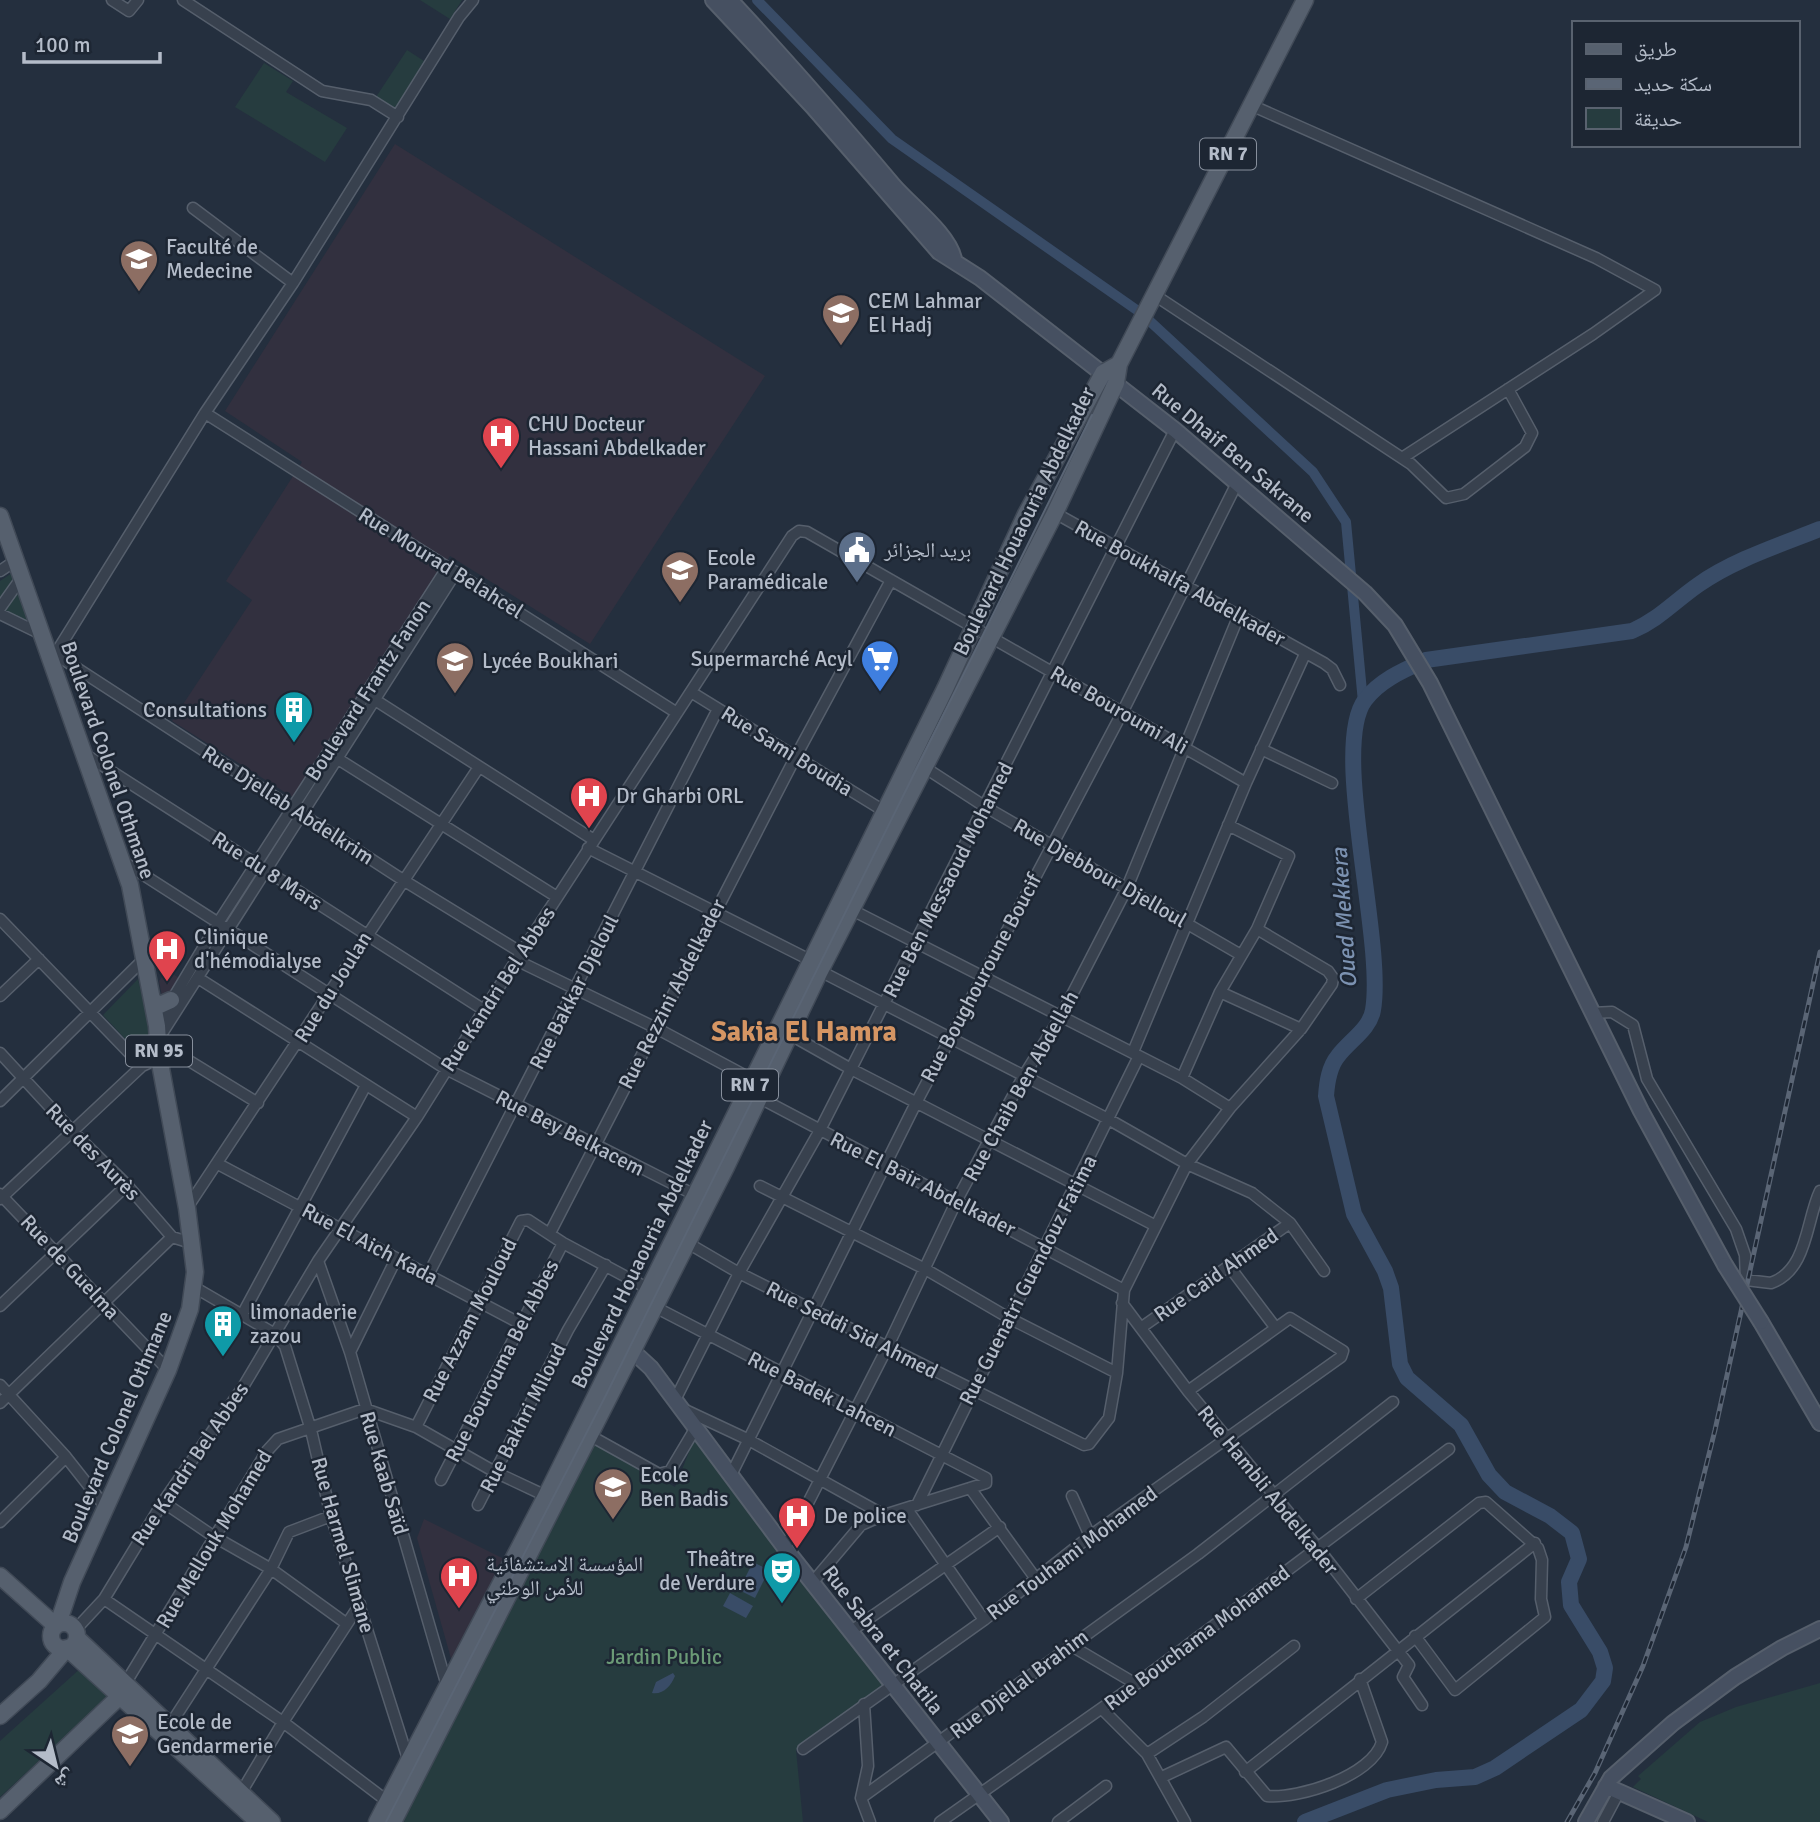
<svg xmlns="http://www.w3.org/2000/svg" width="1820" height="1822" font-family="Signika,'Noto Naskh Arabic',sans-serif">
  <rect width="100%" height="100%" fill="#242f3e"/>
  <path fill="#32303f" d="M395,144L765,376L590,644L450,556L294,798L172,721L252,600L226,581L302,462L225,411Z
    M167,970L179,978L167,999L162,996L159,981Z
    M424,1519L504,1559L457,1660L452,1662L417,1538Z"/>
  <path fill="#263c3f" d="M420,0H462L450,19Z
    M407,50L424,61L395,109L376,97Z
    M264,63L293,81L286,92L347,128L325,162L235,107Z
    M15,571L35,629L0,608V581Z
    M138,979L154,1046L141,1056L103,1015Z
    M592,1440L675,1487L693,1442L709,1447L887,1685L796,1750L803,1822H404L409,1802Z
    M82,1667L111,1694L0,1797V1741Z
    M1820,1683V1822H1708L1633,1787L1641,1779L1638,1776L1700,1722L1736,1707Z"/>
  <path fill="#394c67" d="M753,1562L769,1570L755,1598L739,1590Z
    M730,1593L753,1606L746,1618L723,1606Z
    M673,1673L675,1676C671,1686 663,1695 652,1693L656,1682Z"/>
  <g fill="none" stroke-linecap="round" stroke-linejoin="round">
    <path stroke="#394c67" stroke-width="10" d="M757,0L892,139L1141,313L1313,472L1346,522L1363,702"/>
    <path stroke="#394c67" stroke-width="16" d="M1305,1822L1387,1790L1436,1780L1475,1777L1495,1768L1581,1710L1603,1681L1605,1668L1600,1652L1571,1605L1569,1582L1579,1559L1572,1533L1550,1516L1505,1492L1489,1475L1461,1425L1407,1378L1400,1364L1391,1288L1385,1271L1354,1214L1326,1096C1327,1082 1329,1067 1338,1056C1349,1041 1370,1029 1373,1010C1385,941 1330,747 1365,700C1380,680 1404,670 1426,660L1632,631C1658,620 1675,601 1698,585C1733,560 1780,545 1820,529"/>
    <defs>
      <path id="street" d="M112,0L129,11L138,0
        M183,0L322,91L371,100L398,117
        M1253,106L1596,258L1655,290L1593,334L1402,458
        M193,208L293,283
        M1156,296L1411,464L1446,498L1464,494L1525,447L1532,433L1508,389
        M205,413L677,713
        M1055,513L1324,663L1332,669L1340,685
        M0,571L15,561
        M0,608L22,577
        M0,614L43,635
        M55,654L403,880L522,953
        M51,661L205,413L293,283L459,17L473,0
        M691,692L884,811
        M372,698L594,840
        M1261,749L1332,783
        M86,755L484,1010
        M338,759L557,897
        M924,767L984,806L1241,955
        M588,848L810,960
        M125,863L446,1069L695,1195
        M852,910L1182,1078L1230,1108
        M0,919L142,1066
        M518,961L656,1028L757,1082
        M820,971L1108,1119L1187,1164L1252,1193L1290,1223L1324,1271
        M198,978L417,1117
        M1220,992L1301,1029
        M0,996L39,959
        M1592,1013L1612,1012L1633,1025L1647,1079L1736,1229L1745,1255L1746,1280L1771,1283C1808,1270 1806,1220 1820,1191
        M157,1025L218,923L447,568
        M789,1034L851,1069L1156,1226
        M159,1038L456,572
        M160,1043L258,1103
        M1133,1052L1246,783L1305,654
        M0,1053L73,1132L127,1185L172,1237L191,1243
        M1182,1078L1220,992L1257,929L1289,856L1228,825
        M756,1096L1124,1290
        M0,1101L144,959
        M218,1164L521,1324
        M760,1186L925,1269L1009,1318L1117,1373
        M0,1194L168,1370
        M0,1199L142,1066L159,1058
        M187,1208L479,767
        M550,1233L796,756L891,580
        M686,1242L739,1273L1084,1445L1089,1444L1109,1418L1117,1373L1124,1290L1187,1164L1230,1108L1301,1029L1332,984L1333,978L1328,971L1257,929
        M318,1261L350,1352L447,1686
        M1229,1266L1275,1327
        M428,1275L718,709
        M194,1287L275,1334L285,1346L311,1430L331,1516L408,1759
        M1122,1303L1188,1391L1318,1548L1409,1665L1403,1677L1422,1705
        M0,1306L127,1185
        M653,1306L986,1478V1483L884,1515L861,1525L812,1583
        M242,1315L366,1085
        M1142,1327L1290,1223
        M350,1352L396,1259
        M0,1385L66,1457L107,1509
        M675,1400L739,1273L819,1132L1175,430
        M0,1403L172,1237
        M683,1409L747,1439L884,1515
        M416,1427L521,1221L528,1220L563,1243L647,1288
        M589,1435L659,1474L670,1471L695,1429
        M730,1477L916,1103L1122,713L1237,483
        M441,1480L563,1243
        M970,1488L1036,1579
        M1072,1496L1090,1536
        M163,1502L213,1536L271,1569L347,1624
        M478,1505L568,1330L606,1265
        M917,1505L1139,1056
        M907,1509L984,1620
        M0,1522L66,1457
        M785,1548L887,1348L957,1200L1023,1077L1061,1016L1126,890L1239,615
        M104,1599L283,1722L387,1801
        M1356,1599L1479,1503L1486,1502L1538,1548L1542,1560L1541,1599L1545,1617L1455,1690L1415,1636
        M76,1629L104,1599L163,1502L243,1387L318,1261L417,1117L484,1010L792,536L799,531L807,532L1246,783
        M851,1631L1000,1527
        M1070,1645L1136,1684
        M125,1684L267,1451L278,1439L365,1409L416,1427L495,1472L546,1496
        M1102,1709L1147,1754L1185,1822
        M170,1725L271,1569L289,1532L331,1516
        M803,1749L984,1620L1090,1536L1341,1357L1343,1351L1290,1318L1188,1391
        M1147,1754L1203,1717L1294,1646
        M1245,1772L1535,1543
        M1162,1777L1226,1747L1267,1796C1299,1799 1372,1776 1382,1742L1360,1679
        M242,1791L283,1722L360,1604
        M861,1798L868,1766L864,1704
        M870,1822L861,1798L1198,1554L1393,1402
        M940,1822L1136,1684L1449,1449
        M1058,1822L1106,1786
        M1603,1822L1619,1792"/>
      <path id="secondary" d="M713,0L813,107L939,252L980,278L1175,430L1365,593L1395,625L1430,683L1641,1111L1725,1265
        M730,0C786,60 840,122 893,185C910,205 949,234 954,259
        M1761,1322L1820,1423
        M626,1345L651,1368L785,1548L1001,1822
        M1606,1786L1687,1822
        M1586,1822L1611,1778L1673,1723L1735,1677L1782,1648L1820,1629"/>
      <path id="primary" d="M0,516L130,885L157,1026L159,1058L187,1208L195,1272L190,1309L168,1370L72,1582L58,1624
        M152,1000L160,1005L171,1000
        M0,1576L56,1626
        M51 1636a13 13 0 1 1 26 0a13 13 0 1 1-26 0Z
        M77,1638L272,1822
        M67,1648L257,1821
        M0,1716L39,1681L66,1649
        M0,1811L120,1696L124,1687
        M377,1822L546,1496L747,1091L945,689L1026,514L1103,373L1119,364
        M393,1822L726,1167L820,971L1055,513L1116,383L1119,364L1305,0"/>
    </defs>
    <use href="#street" stroke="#565f6c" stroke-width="13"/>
    <use href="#secondary" stroke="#565f6c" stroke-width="18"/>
    <use href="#primary" stroke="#414a57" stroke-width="19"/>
    <use href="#street" stroke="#38414e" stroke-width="10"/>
    <use href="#secondary" stroke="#465061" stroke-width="14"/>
    <use href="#primary" stroke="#56606e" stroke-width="16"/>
    <path stroke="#5a6575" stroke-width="2" d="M386,1822L607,1393L1092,415"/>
    <defs>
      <path id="rail" d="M1567,1822L1595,1773L1643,1666L1686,1547L1715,1430L1820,952"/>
    </defs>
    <use href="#rail" stroke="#5a6575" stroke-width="5"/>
    <use href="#rail" stroke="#1d2633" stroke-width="2.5" stroke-dasharray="8" stroke-linecap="butt"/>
    <defs>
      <path id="secondary-bridge" d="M1725,1265L1761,1322"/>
    </defs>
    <use href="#secondary-bridge" stroke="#565f6c" stroke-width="18" stroke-linecap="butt"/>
    <use href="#secondary-bridge" stroke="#465061" stroke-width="14"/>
  </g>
  <defs>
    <symbol id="university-pin" viewBox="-11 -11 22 30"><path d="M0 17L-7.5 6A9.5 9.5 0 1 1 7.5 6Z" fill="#8d6e63" stroke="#1d2633"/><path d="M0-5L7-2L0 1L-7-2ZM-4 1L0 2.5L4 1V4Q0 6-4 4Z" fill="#fff"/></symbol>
    <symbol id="school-pin" viewBox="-11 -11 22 30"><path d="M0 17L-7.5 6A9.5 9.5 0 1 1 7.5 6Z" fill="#8d6e63" stroke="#1d2633"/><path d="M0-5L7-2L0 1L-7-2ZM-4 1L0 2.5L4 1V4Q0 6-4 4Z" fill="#fff"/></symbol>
    <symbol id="hospital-pin" viewBox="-11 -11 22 30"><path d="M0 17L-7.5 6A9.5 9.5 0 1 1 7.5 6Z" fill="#e0444e" stroke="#1d2633"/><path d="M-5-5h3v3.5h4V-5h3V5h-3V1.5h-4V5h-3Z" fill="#fff"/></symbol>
    <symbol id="civic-pin" viewBox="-11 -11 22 30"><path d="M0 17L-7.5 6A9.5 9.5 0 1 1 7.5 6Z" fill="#5c6f8a" stroke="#1d2633"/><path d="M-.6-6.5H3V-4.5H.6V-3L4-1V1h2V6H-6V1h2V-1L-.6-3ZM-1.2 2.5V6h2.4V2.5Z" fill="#fff"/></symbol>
    <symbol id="supermarket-pin" viewBox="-11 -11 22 30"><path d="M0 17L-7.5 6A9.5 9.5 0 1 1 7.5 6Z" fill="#3f7fe0" stroke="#1d2633"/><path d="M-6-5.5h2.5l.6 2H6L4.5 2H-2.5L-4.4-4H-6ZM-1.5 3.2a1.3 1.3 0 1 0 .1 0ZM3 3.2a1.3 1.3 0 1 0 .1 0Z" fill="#fff"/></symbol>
    <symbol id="building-pin" viewBox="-11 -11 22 30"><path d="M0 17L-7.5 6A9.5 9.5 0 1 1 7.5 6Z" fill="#0f9aa8" stroke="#1d2633"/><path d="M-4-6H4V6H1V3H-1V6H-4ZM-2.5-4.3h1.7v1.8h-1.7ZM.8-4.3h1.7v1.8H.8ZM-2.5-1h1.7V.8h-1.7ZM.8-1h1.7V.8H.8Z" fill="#fff"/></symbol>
    <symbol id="theatre-pin" viewBox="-11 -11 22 30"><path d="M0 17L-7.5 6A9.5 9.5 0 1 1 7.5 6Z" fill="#0f9aa8" stroke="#1d2633"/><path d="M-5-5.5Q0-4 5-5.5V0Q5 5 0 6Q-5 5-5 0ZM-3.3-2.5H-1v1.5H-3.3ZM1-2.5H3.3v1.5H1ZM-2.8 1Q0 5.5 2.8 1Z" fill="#fff"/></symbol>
  </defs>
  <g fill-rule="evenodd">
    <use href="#university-pin" x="117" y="237" width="44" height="60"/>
    <use href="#school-pin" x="819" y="291" width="44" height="60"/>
    <use href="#hospital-pin" x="479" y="414" width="44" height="60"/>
    <use href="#civic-pin" x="835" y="528" width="44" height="60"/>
    <use href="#university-pin" x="658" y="548" width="44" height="60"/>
    <use href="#supermarket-pin" x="858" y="637" width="44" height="60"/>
    <use href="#school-pin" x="433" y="639" width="44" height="60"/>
    <use href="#building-pin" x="272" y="688" width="44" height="60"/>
    <use href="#hospital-pin" x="567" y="774" width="44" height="60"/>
    <use href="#hospital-pin" x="145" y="927" width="44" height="60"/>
    <use href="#building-pin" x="201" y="1302" width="44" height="60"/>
    <use href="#school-pin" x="591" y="1465" width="44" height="60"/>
    <use href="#hospital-pin" x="775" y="1494" width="44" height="60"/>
    <use href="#theatre-pin" x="760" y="1549" width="44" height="60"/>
    <use href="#hospital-pin" x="437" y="1554" width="44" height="60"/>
    <use href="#university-pin" x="108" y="1712" width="44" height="60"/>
  </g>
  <g text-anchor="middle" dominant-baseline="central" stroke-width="5" stroke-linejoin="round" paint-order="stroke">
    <g fill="#1d2633" stroke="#878f9c" stroke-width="2">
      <rect x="1200" y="138.5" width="56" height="31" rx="5"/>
      <rect x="126" y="1035.5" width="66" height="31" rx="5"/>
      <rect x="722" y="1069.5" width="56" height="31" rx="5"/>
    </g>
    <g font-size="19" font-weight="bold" fill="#b4bcc9">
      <text x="1228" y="154">RN 7</text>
      <text x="159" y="1051">RN 95</text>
      <text x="750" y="1085">RN 7</text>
    </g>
    <g font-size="21" fill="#b4bcc9" stroke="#1d2633" text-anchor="start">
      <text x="166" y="247">Faculté de<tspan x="166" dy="24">Medecine</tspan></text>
      <text x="868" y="301">CEM Lahmar<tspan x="868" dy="24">El Hadj</tspan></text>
      <text x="528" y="424">CHU Docteur<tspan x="528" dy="24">Hassani Abdelkader</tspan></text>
      <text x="884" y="550">بريد الجزائر</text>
      <text x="707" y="558">Ecole<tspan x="707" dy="24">Paramédicale</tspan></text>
      <text x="853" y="659" text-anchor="end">Supermarché Acyl</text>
      <text x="482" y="661">Lycée Boukhari</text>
      <text x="267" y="710" text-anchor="end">Consultations</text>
      <text x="616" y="796">Dr Gharbi ORL</text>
      <text x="194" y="937">Clinique<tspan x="194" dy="24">d'hémodialyse</tspan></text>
      <text x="250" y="1312">limonaderie<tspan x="250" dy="24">zazou</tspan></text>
      <text x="640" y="1475">Ecole<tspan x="640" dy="24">Ben Badis</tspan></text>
      <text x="824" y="1516">De police</text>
      <text x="755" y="1559" text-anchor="end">Theâtre<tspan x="755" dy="24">de Verdure</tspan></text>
      <text x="486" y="1564">المؤسسة الاستشفائية<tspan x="486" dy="24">للأمن الوطني</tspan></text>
      <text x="157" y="1722">Ecole de<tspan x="157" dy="24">Gendarmerie</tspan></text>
    </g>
    <g font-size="21" fill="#b4bcc9" stroke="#1d2633">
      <text transform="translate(1233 453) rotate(40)">Rue Dhaif Ben Sakrane</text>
      <text transform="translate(1024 521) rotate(-64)">Boulevard Houaouria Abdelkader</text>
      <text transform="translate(441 563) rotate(32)">Rue Mourad Belahcel</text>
      <text transform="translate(1180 583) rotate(29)">Rue Boukhalfa Abdelkader</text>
      <text transform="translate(368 690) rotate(-57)">Boulevard Frantz Fanon</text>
      <text transform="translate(1119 710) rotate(30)">Rue Bouroumi Ali</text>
      <text transform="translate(787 751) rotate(32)">Rue Sami Boudia</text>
      <text transform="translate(108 760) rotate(71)">Boulevard Colonel Othmane</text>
      <text transform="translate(288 805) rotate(33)">Rue Djellab Abdelkrim</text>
      <text transform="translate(267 871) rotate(33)">Rue du 8 Mars</text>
      <text transform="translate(1100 873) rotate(30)">Rue Djebbour Djelloul</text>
      <text transform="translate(948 880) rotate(-63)">Rue Ben Messaoud Mohamed</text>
      <text transform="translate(981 978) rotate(-62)">Rue Boughouroune Boucif</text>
      <text transform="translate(333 987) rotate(-58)">Rue du Joulan</text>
      <text transform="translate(498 989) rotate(-57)">Rue Kandri Bel Abbes</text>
      <text transform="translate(574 992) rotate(-63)">Rue Bakkar Djeloul</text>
      <text transform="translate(672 994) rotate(-63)">Rue Rezzini Abdelkader</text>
      <text transform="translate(1021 1086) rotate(-61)">Rue Chaib Ben Abdellah</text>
      <text transform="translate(570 1133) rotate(27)">Rue Bey Belkacem</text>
      <text transform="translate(93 1152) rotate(46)">Rue des Aurès</text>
      <text transform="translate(923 1184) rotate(27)">Rue El Bair Abdelkader</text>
      <text transform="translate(370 1244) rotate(28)">Rue El Aich Kada</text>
      <text transform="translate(642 1254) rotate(-64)">Boulevard Houaouria Abdelkader</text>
      <text transform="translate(70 1267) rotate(47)">Rue de Guelma</text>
      <text transform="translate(1216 1275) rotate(-35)">Rue Caid Ahmed</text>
      <text transform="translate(1028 1280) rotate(-63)">Rue Guenatri Guendouz Fatima</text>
      <text transform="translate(470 1320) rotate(-63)">Rue Azzam Mouloud</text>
      <text transform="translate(852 1330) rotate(27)">Rue Seddi Sid Ahmed</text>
      <text transform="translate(502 1361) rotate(-63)">Rue Bourouma Bel Abbes</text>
      <text transform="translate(822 1394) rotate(27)">Rue Badek Lahcen</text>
      <text transform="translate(523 1418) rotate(-63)">Rue Bakhri Miloud</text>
      <text transform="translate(117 1427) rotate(-67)">Boulevard Colonel Othmane</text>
      <text transform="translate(190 1464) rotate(-56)">Rue Kandri Bel Abbes</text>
      <text transform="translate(384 1473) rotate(74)">Rue Kaab Saïd</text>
      <text transform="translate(1268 1490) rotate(51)">Rue Hambli Abdelkader</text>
      <text transform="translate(214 1539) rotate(-59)">Rue Mellouk Mohamed</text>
      <text transform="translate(343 1545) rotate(74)">Rue Harmel Slimane</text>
      <text transform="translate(1072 1553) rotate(-37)">Rue Touhami Mohamed</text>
      <text transform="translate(1197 1638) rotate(-37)">Rue Bouchama Mohamed</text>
      <text transform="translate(883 1640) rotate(52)">Rue Sabra et Chatila</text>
      <text transform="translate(1019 1684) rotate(-37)">Rue Djellal Brahim</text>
    </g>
    <g font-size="21" fill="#6b9a76" stroke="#1d2633">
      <text x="664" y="1657">Jardin Public</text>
    </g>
    <g font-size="23" font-style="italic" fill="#7c92b1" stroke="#1d2633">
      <text transform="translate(1344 918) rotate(-94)">Oued Mekkera</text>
    </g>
    <g font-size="28" font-weight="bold" fill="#d59563" stroke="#1d2633">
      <text x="804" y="1032">Sakia El Hamra</text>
    </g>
  </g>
  <rect x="1572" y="21" width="228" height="126" fill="#1d2633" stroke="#59626f" stroke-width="2"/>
  <rect x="1586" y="44" width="35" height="10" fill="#56606e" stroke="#59626f" stroke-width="2"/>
  <text x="1634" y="56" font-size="21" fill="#b4bcc9">طريق</text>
  <rect x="1586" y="79" width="35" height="10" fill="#5a6575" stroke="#59626f" stroke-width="2"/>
  <text x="1634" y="91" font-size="21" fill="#b4bcc9">سكة حديد</text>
  <rect x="1586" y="108" width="35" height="21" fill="#263c3f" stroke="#59626f" stroke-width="2"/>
  <text x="1634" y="126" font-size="21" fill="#b4bcc9">حديقة</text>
  <g transform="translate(56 1766) rotate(145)" stroke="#1d2633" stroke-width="5" paint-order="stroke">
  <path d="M0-5L12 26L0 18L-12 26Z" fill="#b4bcc9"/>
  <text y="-10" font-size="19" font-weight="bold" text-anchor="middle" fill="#b4bcc9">ش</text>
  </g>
  <path d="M24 52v10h136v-10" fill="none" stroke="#b4bcc9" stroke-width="3.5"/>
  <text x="35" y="52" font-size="21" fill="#b4bcc9" stroke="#1d2633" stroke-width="5" paint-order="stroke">100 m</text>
</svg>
